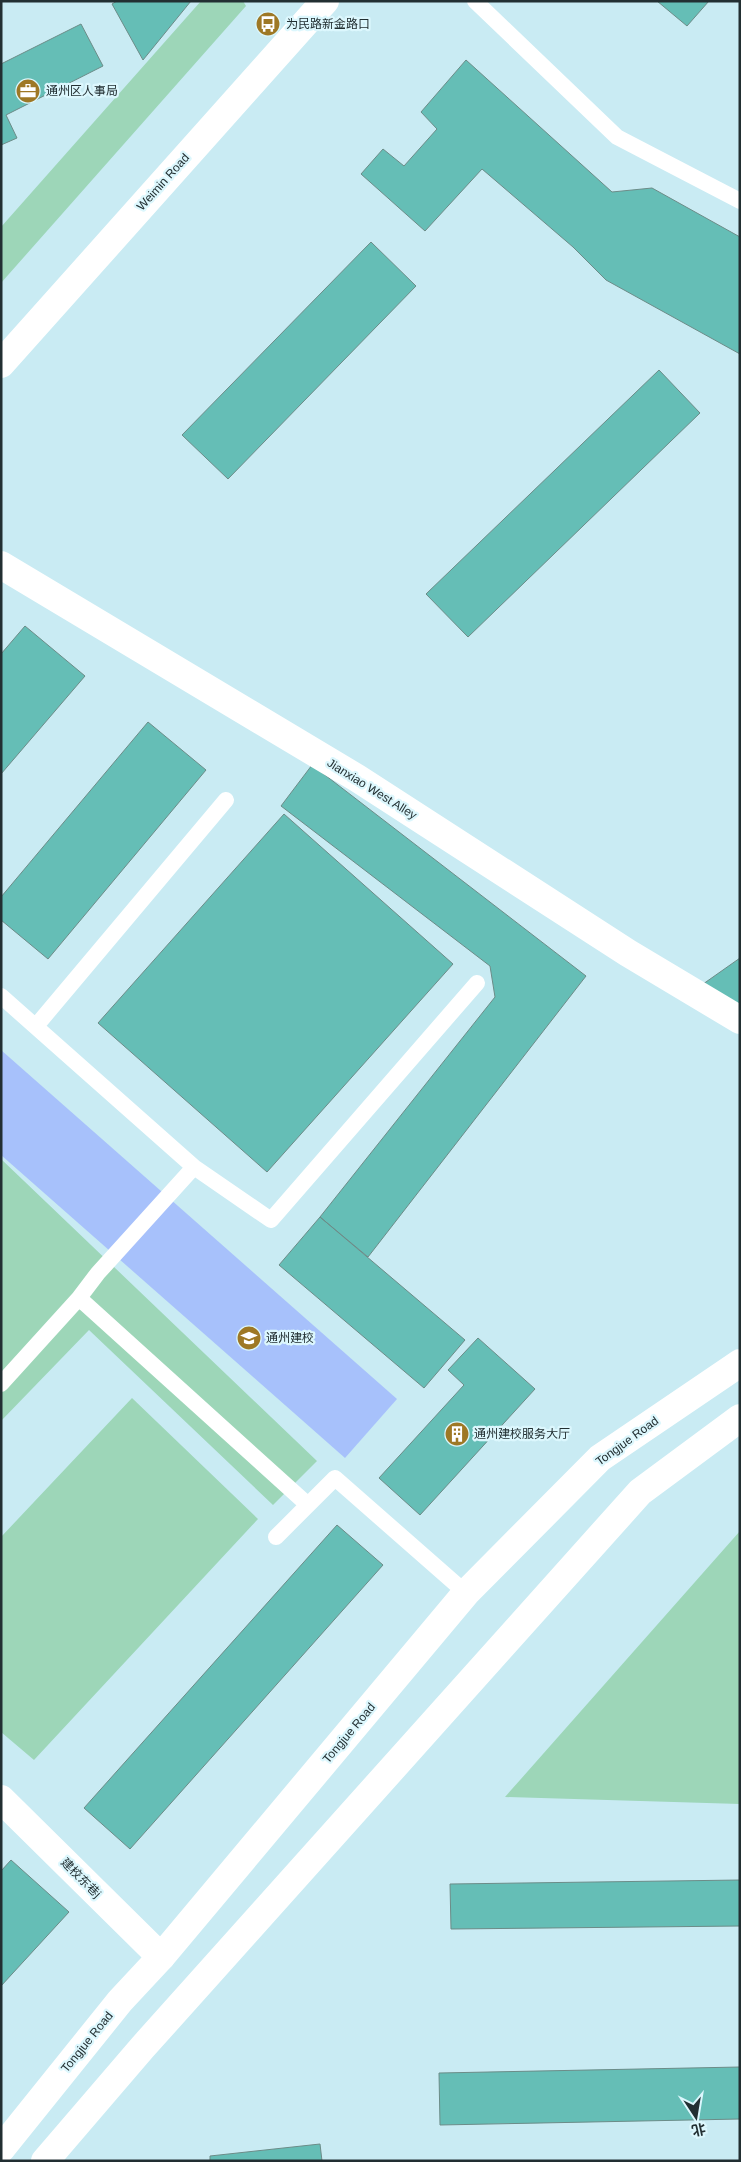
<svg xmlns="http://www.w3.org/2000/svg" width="741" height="2162" font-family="Helvetica,'Noto Sans SC',sans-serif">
  <rect width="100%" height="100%" fill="#c9ebf3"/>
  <path fill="#9dd6b8" d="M201,1H243L246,6L1,283V227Z
    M1,1159L317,1461L273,1505L89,1330L1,1421Z
    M132,1398L258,1519L34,1760L1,1732V1537Z
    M740,1531V1804L505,1797Z"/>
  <path fill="#a7c1fb" d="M1,1050L397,1399L345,1458L1,1155Z"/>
  <path fill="#65beb6" stroke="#6c8c88" d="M117,1H191L143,60L112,4Z
    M657,1H709L687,26Z
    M81,24L103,66L6,115L17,138L1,145V64Z
    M466,60L612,192L652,188L740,237V354L606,280L573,247L482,169L425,231L361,174L383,149L404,166L437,129L421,112Z
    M371,242L416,286L228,479L182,435Z
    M659,370L700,413L468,637L426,594Z
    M25,626L85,676L1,774V654Z
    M148,722L206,770L48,959L1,920V897Z
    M312,765L586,976L368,1257L320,1217L495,997L490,966L281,806Z
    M284,814L453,964L267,1172L98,1023Z
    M740,958V1015L696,989Z
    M320,1217L465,1340L424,1388L279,1265Z
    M478,1338L535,1389L420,1515L379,1478L464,1385L448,1370Z
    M337,1525L383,1565L130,1849L84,1808Z
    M11,1860L69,1912L1,1986V1871Z
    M740,1880V1926L451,1929L450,1884Z
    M740,2067V2119L440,2125L439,2073Z
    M320,2144L322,2161H210V2156Z"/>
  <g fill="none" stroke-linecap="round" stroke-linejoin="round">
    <path stroke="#fff" stroke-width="16" d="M475,1L617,137L740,201
      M1,996L194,1167
      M36,1026L226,800
      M1,1384L79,1298
      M308,1505L79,1298L98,1273L194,1167L271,1220L477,983
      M276,1537L335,1478L466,1593"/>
    <path stroke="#fff" stroke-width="28" d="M1,565L357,778L628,953L740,1020
      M1,1799L161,1957"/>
    <path stroke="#fff" stroke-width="28" d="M1,364L325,1"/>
    <path stroke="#fff" stroke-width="28" d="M1,2149L120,2001L161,1957L466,1593L600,1458L740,1363
      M45,2161L142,2048L640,1492L740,1418"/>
  </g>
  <defs>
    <symbol id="bus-disc" viewBox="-11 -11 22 22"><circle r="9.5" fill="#9e7825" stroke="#dcf7fd"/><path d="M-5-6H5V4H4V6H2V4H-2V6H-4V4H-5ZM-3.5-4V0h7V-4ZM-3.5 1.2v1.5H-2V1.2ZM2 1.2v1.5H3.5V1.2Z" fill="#fff"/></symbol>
    <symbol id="office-disc" viewBox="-11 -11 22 22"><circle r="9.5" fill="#9e7825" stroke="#dcf7fd"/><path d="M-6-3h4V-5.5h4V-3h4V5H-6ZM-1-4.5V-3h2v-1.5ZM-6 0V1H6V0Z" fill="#fff"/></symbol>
    <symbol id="school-disc" viewBox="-11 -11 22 22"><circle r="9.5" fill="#9e7825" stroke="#dcf7fd"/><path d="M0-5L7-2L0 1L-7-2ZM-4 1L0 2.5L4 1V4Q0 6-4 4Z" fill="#fff"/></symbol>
    <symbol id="building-disc" viewBox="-11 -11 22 22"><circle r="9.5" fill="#9e7825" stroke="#dcf7fd"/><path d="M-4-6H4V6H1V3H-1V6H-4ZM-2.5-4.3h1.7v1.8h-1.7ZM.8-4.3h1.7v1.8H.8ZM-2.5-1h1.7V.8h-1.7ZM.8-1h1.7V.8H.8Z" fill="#fff"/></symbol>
  </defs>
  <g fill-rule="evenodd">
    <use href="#bus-disc" x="254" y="10" width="28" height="28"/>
    <use href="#office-disc" x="14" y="77" width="28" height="28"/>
    <use href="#school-disc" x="235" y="1324" width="28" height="28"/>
    <use href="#building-disc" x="443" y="1420" width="28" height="28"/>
  </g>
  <g text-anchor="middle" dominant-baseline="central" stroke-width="4.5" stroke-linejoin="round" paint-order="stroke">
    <g font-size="12" fill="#222f32" stroke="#dcf7fd" text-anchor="start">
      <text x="286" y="24">为民路新金路口</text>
      <text x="46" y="91">通州区人事局</text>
      <text x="266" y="1338">通州建校</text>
      <text x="474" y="1434">通州建校服务大厅</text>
    </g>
    <g font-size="12" fill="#222f32" stroke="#dcf7fd">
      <text transform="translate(163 182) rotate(-48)">Weimin Road</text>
      <text transform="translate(372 789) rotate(32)">Jianxiao West Alley</text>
      <text transform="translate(627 1441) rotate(-36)">Tongjue Road</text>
      <text transform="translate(349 1733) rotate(-50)">Tongjue Road</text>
      <text transform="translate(81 1878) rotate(45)">建校东巷j</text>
      <text transform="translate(87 2042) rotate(-51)">Tongjue Road</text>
    </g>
  </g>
  <rect width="741" height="2162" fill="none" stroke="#222f32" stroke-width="5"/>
  <g transform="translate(696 2117) rotate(168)" stroke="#dcf7fd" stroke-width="4" paint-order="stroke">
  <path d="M0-4L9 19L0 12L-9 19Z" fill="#222f32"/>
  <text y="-8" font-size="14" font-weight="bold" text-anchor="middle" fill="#222f32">北</text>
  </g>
</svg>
